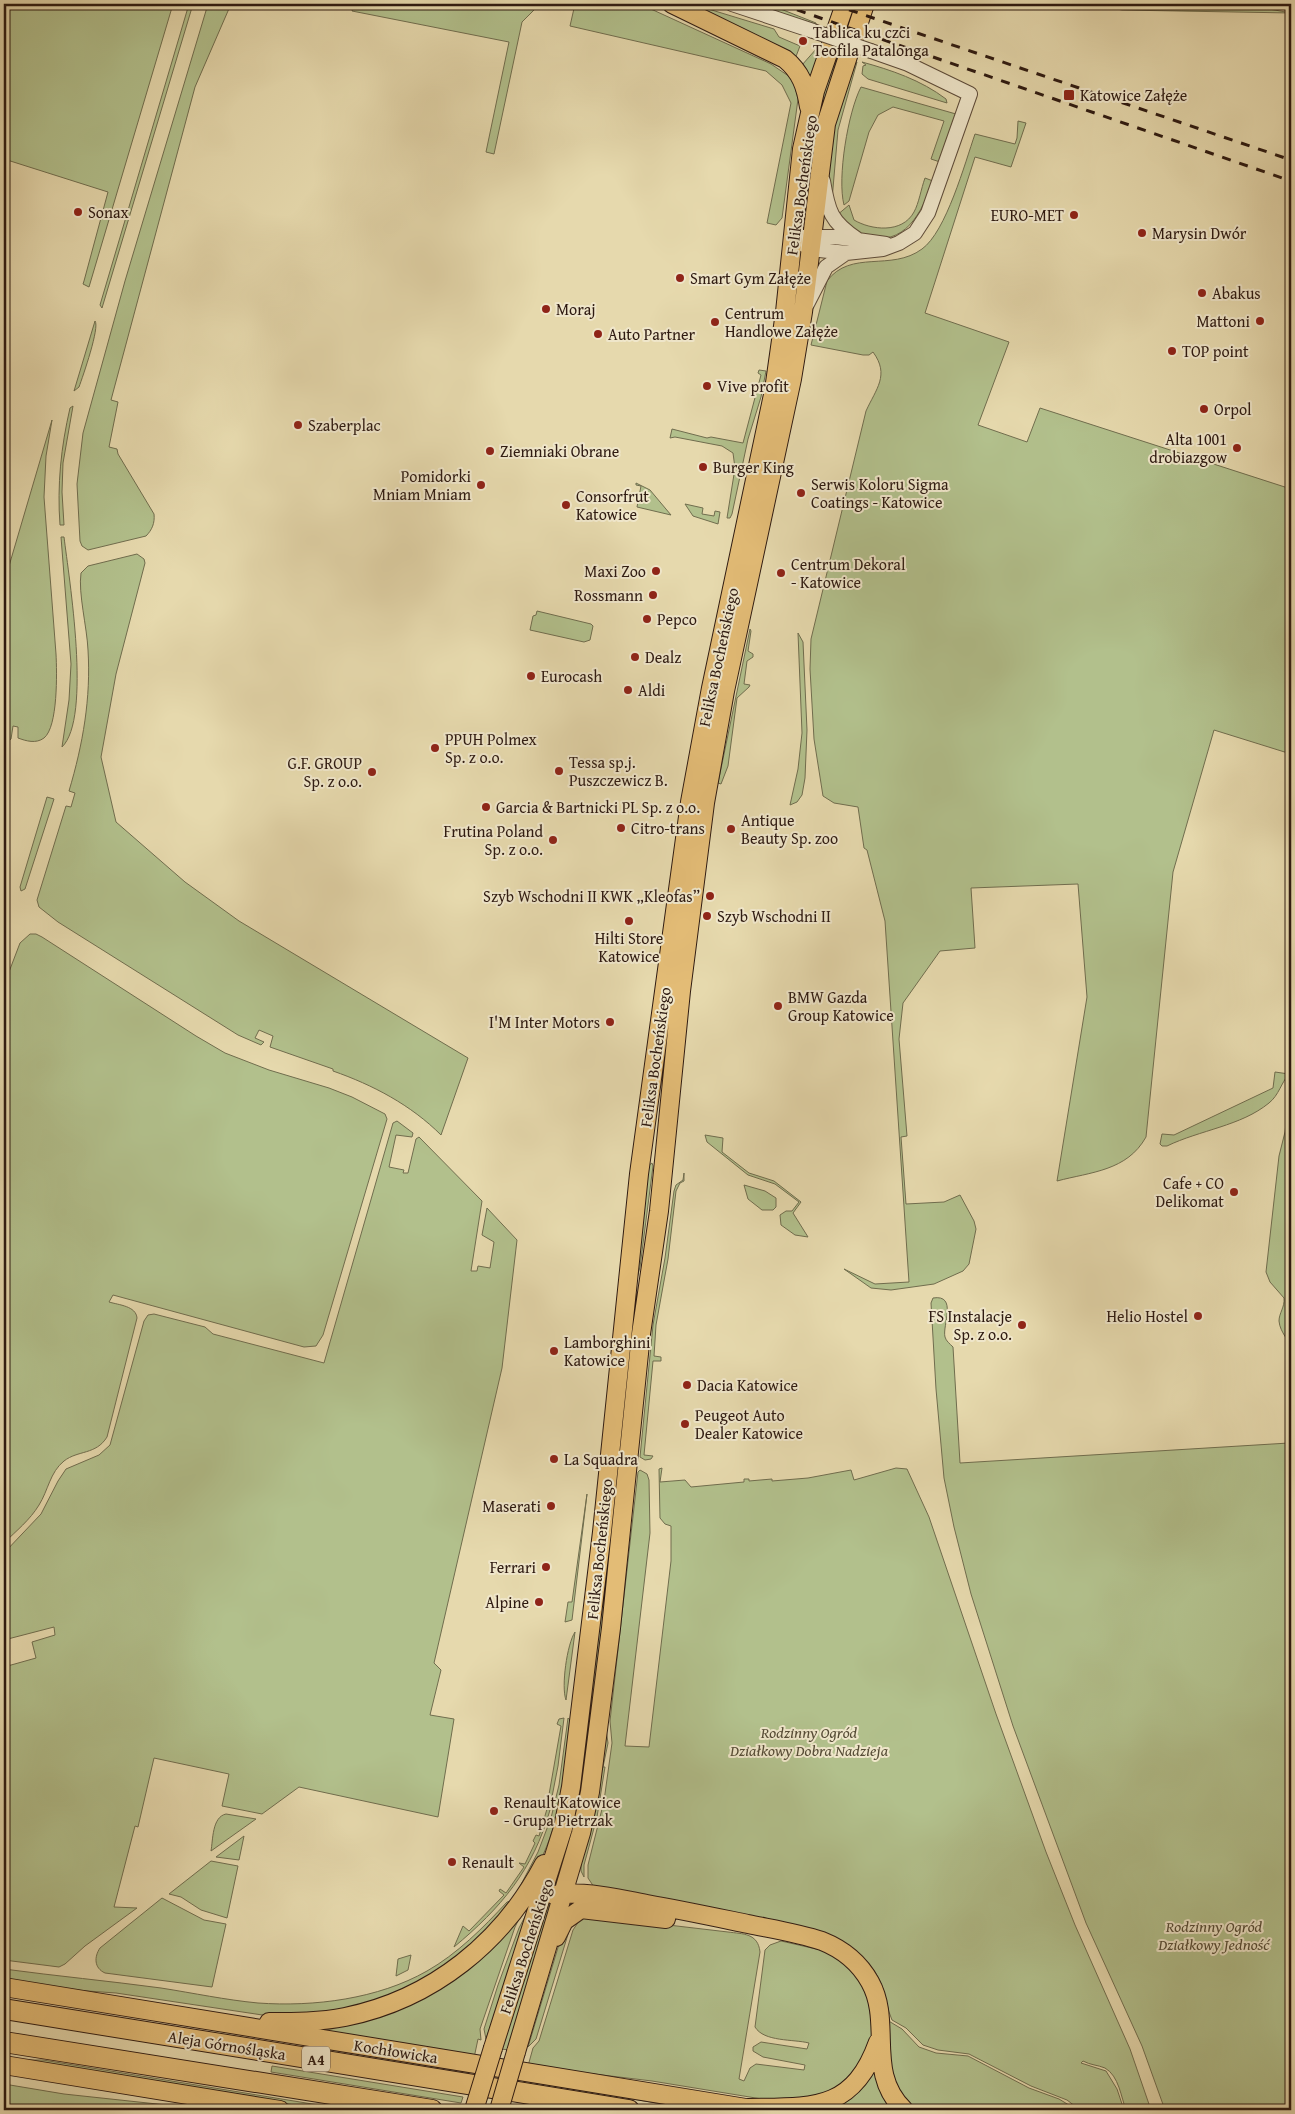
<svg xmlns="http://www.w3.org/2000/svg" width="1295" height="2114" font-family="'Gentium Book Plus',serif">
  <rect width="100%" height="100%" fill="#e6d9ad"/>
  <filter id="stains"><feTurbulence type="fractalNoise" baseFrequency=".004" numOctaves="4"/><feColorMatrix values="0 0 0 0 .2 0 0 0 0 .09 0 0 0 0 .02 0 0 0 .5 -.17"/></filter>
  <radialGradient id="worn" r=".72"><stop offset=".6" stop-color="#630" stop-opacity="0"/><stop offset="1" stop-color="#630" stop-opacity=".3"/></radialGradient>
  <path fill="#b2c08c" stroke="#706d4e" d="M4,4H173L89,287L83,284L84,281L108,192L4,159Z
    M189,4H193L102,308L100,305Z
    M208,4H231L195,87L111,400L118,402L109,447L117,449L118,454L154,514C155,523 152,530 146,536L88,550L82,546L80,541L77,484L83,433L125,281Z
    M354,4H540L522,22L494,154L486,152L509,42L352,11Z
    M575,4H640L771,64L790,77L795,86L798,99L782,218L776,225L767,223L791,103L782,85L766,71L570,26Z
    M683,4H692L774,29L779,37L800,46L795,59Z
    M752,4H768L816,23V24Z
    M1090,4H1242L1291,13L1122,10Z
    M837,44L843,47L814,156H812L827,77Z
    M817,48L822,53L811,82L802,65Z
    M857,62L838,130L832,200C821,153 838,108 851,63Z
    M862,62C891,70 921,80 946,99L947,103L868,79L862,74L863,66L866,65Z
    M861,87L956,114L940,162L931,159L944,121L893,107L878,115L869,132L849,201L844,205C837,178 848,112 861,87Z
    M1018,121L1026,123L1011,167L975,157L925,313L1009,342L978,425L1027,442L1040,408L1291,489V754L1214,730L1173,872L1146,1137C1127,1171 1091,1172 1057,1181L1087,997L1078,884L971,888L975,948L940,951L903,1003L899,1039L907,1136L901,1137L906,1204L944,1202L960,1195L974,1221L976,1229L969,1264L963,1271L934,1284L891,1290L871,1288L844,1269L875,1284L909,1282L885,921L867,850L864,848L858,807L834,803L823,796L814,739L810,669L811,639L866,411C876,389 890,375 873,352L869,355H863L811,345L827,281C851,249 891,272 922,249C946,232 965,163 975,134L1015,144L1017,138Z
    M925,178L933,181C922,212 905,248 865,236C855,234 844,222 836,216L849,205L854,220C871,230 902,234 914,212C919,203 921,189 925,178Z
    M95,321C100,327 83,376 79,387L74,391Z
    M759,370L766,371L761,397L748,439L732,514L730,518H727L735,468L733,453L722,446L675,437L670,438L672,429L707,438L711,437L743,443L761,375L758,373Z
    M73,406L63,463L62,492L64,525H60C57,485 61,447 70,408Z
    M52,420L46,456L44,497L56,654C57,672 58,727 44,738C36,744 26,741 18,738V727L13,726L11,739L4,744V583Z
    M636,483L650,490L671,515L637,507L641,486L636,485Z
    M685,504L703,508L702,514L714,516L715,511L720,512L718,524L693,516Z
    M61,537H64C69,578 92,718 62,747L69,700L71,664Z
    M137,554L144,559L145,563L116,674L101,757L116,822L185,882L239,921L468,1058L441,1135C411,1105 373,1085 333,1071V1069L270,1047L273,1036L259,1030L255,1038L264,1042L261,1045L238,1035L58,922L39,907L37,900L66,806L71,807L75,793L69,791C83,744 91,698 88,650C87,627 78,593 81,573L88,566Z
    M537,611L591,624L593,626L590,640L584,642L530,630L533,616L536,615Z
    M750,629L751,631L748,651L753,654V657L747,661L744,684L750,685L749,687L737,698L728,766L721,784L718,783Z
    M798,633L803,642L807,730L805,778L802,795L797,802L790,805L798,769L802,733Z
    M47,797L54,799L25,889L21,891L20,887Z
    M30,934H36L42,937L196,1036L225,1053L269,1070L329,1088L352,1097L385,1114L387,1119L323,1335L316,1346L304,1347L113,1295L109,1302C119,1305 136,1306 137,1318L107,1437C96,1455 78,1450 64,1461C50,1472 48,1491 39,1505C30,1520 16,1531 4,1543V985L20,943Z
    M1275,1072L1289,1074C1281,1083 1279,1095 1269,1103C1241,1126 1200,1130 1167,1146H1162L1160,1144L1162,1134L1174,1135L1273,1088Z
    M1291,1098V2110H1165L1142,2046L1086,1923L1066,1869L1013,1726L971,1594L954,1527L944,1478L936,1389L931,1303L933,1298C958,1294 942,1326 945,1337C946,1341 950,1344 953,1347L960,1463L1289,1443L1287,1353L1291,1351C1290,1340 1280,1333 1279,1321C1279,1313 1285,1307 1284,1298L1270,1282L1266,1272L1279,1156L1285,1132L1288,1107Z
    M397,1121L413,1133L412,1137L396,1135L389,1167L404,1170L403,1173H408L416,1139L419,1137L482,1201L471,1271H477L478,1266L490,1268L494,1242L482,1235L487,1208L517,1240L502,1368L434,1663L441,1670L430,1715L454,1719L438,1817L299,1787L262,1814L222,1806L229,1774L154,1758L138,1827L135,1826L114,1907L137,1908L85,1946L65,1964L59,1967L4,1960V1667L36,1658L32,1642L55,1635L54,1627L4,1640V1553L41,1514L58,1481L66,1469L99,1455L110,1445L144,1321L148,1315L154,1314L205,1327L213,1334L324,1363L393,1123Z
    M705,1135L723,1138L722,1152L749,1173L774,1181L801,1202L793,1213L808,1237L795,1235L781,1225L780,1215L786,1211H792L799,1202L775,1184L748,1175L707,1142Z
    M652,1163L653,1166L640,1267L637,1278L648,1166Z
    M684,1173V1181L680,1183L676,1191L668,1259L656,1325L654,1356L661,1357V1361H653L644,1455L653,1456L651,1459L645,1460L640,1457L653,1325L665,1258L674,1191L676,1185L683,1180Z
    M744,1185L765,1191L776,1198V1207L773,1210H762L748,1199Z
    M624,1393L622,1459L581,1806L560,1874L578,1807L585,1762L606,1546Z
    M662,1468L660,1482L685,1480L691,1487L744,1482V1479H749V1481L772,1479V1481L808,1478L851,1470L854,1480L896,1468L907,1469L929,1517L996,1714L1046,1852L1075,1925L1130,2049L1151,2110H1126C1121,2097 1119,2076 1105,2068C1098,2065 1090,2065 1083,2061L1081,2063L1106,2071L1117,2089L1124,2110H1080L1067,2100L1031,2086L969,2054L938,2050L923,2045L906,2028L892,2020C887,2009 886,1997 882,1986C874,1964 856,1950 837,1939L594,1887L588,1878V1865L604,1801L612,1743L610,1721L638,1472L640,1470L647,1474L649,1480L650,1533L625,1746L649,1747L671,1561V1526L665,1524L660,1518L659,1469Z
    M587,1494L572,1620L565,1622L568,1602H572Z
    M575,1632L566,1700C561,1687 567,1644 575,1632Z
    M564,1718L558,1766L550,1807L547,1806L561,1726L557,1724L559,1719Z
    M568,1718L571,1721C565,1770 562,1819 539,1863C533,1874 523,1884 516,1894L538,1852L551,1818L559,1785Z
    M605,1723L608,1743L603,1767H605L597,1817L584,1865V1877L581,1871V1862Z
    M547,1809L550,1810C533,1870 501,1908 454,1947L463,1926L469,1931L504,1895L499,1891L500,1889L506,1893L524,1867L519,1863L525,1864L535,1843L533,1841L536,1835L539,1836Z
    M226,1814L256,1819L211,1851C213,1840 212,1817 226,1814Z
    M244,1836L239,1860L216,1857Z
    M211,1861L238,1866L227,1918L201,1910L181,1897L169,1894Z
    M537,1892L486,2039L484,2029L498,1985L519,1928L529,1909L527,1906Z
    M162,1898L204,1920L226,1924L212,1987L105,1973C94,1968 94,1957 100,1948Z
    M553,1900L509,2050L501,2049L545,1908Z
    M511,1901L500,1921L427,1981L351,2010L269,2016L116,1993L60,1989L4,1980V1969C56,1976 109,1981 161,1988C193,1993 226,2000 258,2003C314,2007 378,1999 427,1971C457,1954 483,1928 507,1902Z
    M524,1909L515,1927L480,2029L481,2040L478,2039L474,2058L305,2027L376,2014Z
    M583,1915L728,1932C743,1934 758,1933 760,1952L739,2079L744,2081L750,2068L756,2064L804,2070L805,2065L763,2057L753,2051V2047L761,2042L807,2049L809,2043C793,2039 764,2042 755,2027L765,1950L770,1945L781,1941L825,1951L835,1956L852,1970L864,1987L869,2003L872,2027L871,2041L860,2068L827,2096L774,2101L652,2081L528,2066L533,2048L539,2041L573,1930Z
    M576,1920L569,1931L536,2039L528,2047L563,1931Z
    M411,1955L408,1970L396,1976L398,1959Z
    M887,2020L902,2029L919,2047L936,2053L968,2056L1029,2088L1059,2099L1077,2110H913L907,2105L889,2075Z
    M326,2045L471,2069L470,2073L325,2049Z
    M29,2060H43L349,2110H325L31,2062Z
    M272,2066L463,2097L461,2103L271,2072Z
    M875,2069L894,2110H822Z
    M524,2078L721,2110H699L523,2081Z
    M4,2084L64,2094L213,2110H4Z"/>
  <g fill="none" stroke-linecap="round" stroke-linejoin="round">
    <defs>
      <path id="minor" d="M732,4L813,31
        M823,181C828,211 831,222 857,239
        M803,237H836L886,244
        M792,238L811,249L846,253L883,249L899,243L915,233L928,213L970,94L908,64L871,51
        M807,304L826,267L846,253"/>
      <path id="major" d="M672,4L785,59C801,72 806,87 809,107
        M554,1895C587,1890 614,1898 647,1904C681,1910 714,1917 748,1924C772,1929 798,1933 822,1941C842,1949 859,1962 870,1982C893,2023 865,2072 904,2110
        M556,1937L564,1921L581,1909L666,1919
        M4,1987L758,2110
        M269,2022C294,2022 320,2022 345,2017C433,1999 503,1942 544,1864
        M493,2048L563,1828L571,1787L602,1532L639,1174L690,802L711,688L774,390L785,312L802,149L815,91L845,4
        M516,2052L581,1833L590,1792L611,1628L641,1334L659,1211L681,991L705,803L725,691L792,379L803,312L826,124L865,4
        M4,2065L280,2110
        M748,2108C812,2107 853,2112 878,2042"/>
      <path id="highway" d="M4,2009L629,2110
        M4,2042L432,2110"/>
    </defs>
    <use href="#minor" stroke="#5c4a38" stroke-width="16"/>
    <use href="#major" stroke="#2e1a11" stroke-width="20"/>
    <use href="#highway" stroke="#2e1a11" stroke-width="22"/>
    <use href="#minor" stroke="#efe6ca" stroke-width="14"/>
    <use href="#major" stroke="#e3bc76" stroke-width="18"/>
    <use href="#highway" stroke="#e3bc76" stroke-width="20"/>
    <path stroke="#2e1a11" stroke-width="3" stroke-dasharray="9 9" stroke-linecap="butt" d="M780,4L1291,181
      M832,4L1291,160"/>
    <defs>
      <path id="minor-bridge" d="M813,31L871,51"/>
      <path id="major-bridge" d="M474,2110L493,2048
        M499,2110L516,2052"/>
    </defs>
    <use href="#minor-bridge" stroke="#5c4a38" stroke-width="16" stroke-linecap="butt"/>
    <use href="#major-bridge" stroke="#2e1a11" stroke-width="20" stroke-linecap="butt"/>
    <use href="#minor-bridge" stroke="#efe6ca" stroke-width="14"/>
    <use href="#major-bridge" stroke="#e3bc76" stroke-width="18"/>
  </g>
  <g fill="#8f2418" stroke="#efe6ca" stroke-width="2">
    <circle cx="803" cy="41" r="5"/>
    <rect x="1063" y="89" width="12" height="12" rx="2.5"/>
    <circle cx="78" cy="212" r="5"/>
    <circle cx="1074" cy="215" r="5"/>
    <circle cx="1142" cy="233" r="5"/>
    <circle cx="680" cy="278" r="5"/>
    <circle cx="1202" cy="293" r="5"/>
    <circle cx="546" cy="309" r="5"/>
    <circle cx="1260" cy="321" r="5"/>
    <circle cx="715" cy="322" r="5"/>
    <circle cx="598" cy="334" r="5"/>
    <circle cx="1172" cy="351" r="5"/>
    <circle cx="707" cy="386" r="5"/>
    <circle cx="1204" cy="409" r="5"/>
    <circle cx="298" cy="425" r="5"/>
    <circle cx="1237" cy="448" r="5"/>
    <circle cx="490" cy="451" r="5"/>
    <circle cx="703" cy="467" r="5"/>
    <circle cx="481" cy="485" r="5"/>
    <circle cx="801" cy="493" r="5"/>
    <circle cx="566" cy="505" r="5"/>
    <circle cx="656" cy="571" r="5"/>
    <circle cx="781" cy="573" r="5"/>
    <circle cx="653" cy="595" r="5"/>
    <circle cx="647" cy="619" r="5"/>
    <circle cx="635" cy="657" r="5"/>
    <circle cx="531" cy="676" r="5"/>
    <circle cx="628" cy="690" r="5"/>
    <circle cx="435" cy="748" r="5"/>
    <circle cx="559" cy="771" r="5"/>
    <circle cx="372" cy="772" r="5"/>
    <circle cx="486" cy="807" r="5"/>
    <circle cx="621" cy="828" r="5"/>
    <circle cx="731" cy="829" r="5"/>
    <circle cx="553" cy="840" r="5"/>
    <circle cx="710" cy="896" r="5"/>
    <circle cx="707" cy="916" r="5"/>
    <circle cx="629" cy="921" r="5"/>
    <circle cx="778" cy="1006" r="5"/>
    <circle cx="610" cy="1022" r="5"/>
    <circle cx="1234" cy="1192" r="5"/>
    <circle cx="1198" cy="1316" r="5"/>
    <circle cx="1022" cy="1325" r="5"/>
    <circle cx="554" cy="1351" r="5"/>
    <circle cx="687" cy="1385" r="5"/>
    <circle cx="685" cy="1424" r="5"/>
    <circle cx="554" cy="1459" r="5"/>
    <circle cx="551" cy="1506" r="5"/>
    <circle cx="546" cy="1567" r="5"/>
    <circle cx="539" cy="1602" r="5"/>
    <circle cx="494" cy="1811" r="5"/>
    <circle cx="452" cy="1862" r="5"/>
  </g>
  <g text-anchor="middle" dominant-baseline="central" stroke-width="4" stroke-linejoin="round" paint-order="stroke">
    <rect fill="#efe6ca" stroke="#685748" stroke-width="1" x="302" y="2046.5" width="28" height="25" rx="4"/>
    <g font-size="15" font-weight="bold" fill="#2e1a11">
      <text x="316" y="2059">A4</text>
    </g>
    <g font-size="16" fill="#2e1a11" stroke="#efe6ca" text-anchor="start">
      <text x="813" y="32">Tablica ku czci<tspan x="813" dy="18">Teofila Patalonga</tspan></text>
      <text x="1080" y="95">Katowice Załęże</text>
      <text x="88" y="212">Sonax</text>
      <text x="1064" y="215" text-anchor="end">EURO-MET</text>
      <text x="1152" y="233">Marysin Dwór</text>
      <text x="690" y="278">Smart Gym Załęże</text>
      <text x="1212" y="293">Abakus</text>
      <text x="556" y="309">Moraj</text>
      <text x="725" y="313">Centrum<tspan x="725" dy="18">Handlowe Załęże</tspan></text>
      <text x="1250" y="321" text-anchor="end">Mattoni</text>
      <text x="608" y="334">Auto Partner</text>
      <text x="1182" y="351">TOP point</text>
      <text x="717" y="386">Vive profit</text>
      <text x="1214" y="409">Orpol</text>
      <text x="308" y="425">Szaberplac</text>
      <text x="1227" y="439" text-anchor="end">Alta 1001<tspan x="1227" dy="18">drobiazgow</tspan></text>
      <text x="500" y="451">Ziemniaki Obrane</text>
      <text x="713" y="467">Burger King</text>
      <text x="471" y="476" text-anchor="end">Pomidorki<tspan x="471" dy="18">Mniam Mniam</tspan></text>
      <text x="811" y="484">Serwis Koloru Sigma<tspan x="811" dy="18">Coatings - Katowice</tspan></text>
      <text x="576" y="496">Consorfrut<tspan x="576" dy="18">Katowice</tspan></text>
      <text x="791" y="564">Centrum Dekoral<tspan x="791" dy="18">- Katowice</tspan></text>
      <text x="646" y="571" text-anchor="end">Maxi Zoo</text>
      <text x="643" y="595" text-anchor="end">Rossmann</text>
      <text x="657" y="619">Pepco</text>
      <text x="645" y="657">Dealz</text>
      <text x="541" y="676">Eurocash</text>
      <text x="638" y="690">Aldi</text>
      <text x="445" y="739">PPUH Polmex<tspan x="445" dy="18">Sp. z o.o.</tspan></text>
      <text x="569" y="762">Tessa sp.j.<tspan x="569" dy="18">Puszczewicz B.</tspan></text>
      <text x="362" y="763" text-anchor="end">G.F. GROUP<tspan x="362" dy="18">Sp. z o.o.</tspan></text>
      <text x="496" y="807">Garcia &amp; Bartnicki PL Sp. z o.o.</text>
      <text x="741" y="820">Antique<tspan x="741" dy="18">Beauty Sp. zoo</tspan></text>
      <text x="631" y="828">Citro-trans</text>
      <text x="543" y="831" text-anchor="end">Frutina Poland<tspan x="543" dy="18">Sp. z o.o.</tspan></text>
      <text x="700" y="896" text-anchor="end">Szyb Wschodni II KWK „Kleofas”</text>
      <text x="717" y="916">Szyb Wschodni II</text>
      <text x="629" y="938" text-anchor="middle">Hilti Store<tspan x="629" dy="18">Katowice</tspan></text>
      <text x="788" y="997">BMW Gazda<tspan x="788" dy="18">Group Katowice</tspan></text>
      <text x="600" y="1022" text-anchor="end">I'M Inter Motors</text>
      <text x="1224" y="1183" text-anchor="end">Cafe + CO<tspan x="1224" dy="18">Delikomat</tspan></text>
      <text x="1012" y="1316" text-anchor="end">FS Instalacje<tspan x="1012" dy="18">Sp. z o.o.</tspan></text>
      <text x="1188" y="1316" text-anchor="end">Helio Hostel</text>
      <text x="564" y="1342">Lamborghini<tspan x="564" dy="18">Katowice</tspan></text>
      <text x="697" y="1385">Dacia Katowice</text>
      <text x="695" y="1415">Peugeot Auto<tspan x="695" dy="18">Dealer Katowice</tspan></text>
      <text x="564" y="1459">La Squadra</text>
      <text x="541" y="1506" text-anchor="end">Maserati</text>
      <text x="536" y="1567" text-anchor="end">Ferrari</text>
      <text x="529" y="1602" text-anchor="end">Alpine</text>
      <text x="504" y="1802">Renault Katowice<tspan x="504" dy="18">- Grupa Pietrzak</tspan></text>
      <text x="462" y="1862">Renault</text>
    </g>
    <g font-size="16" fill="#2e1a11" stroke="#efe6ca">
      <text transform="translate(801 185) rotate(-82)">Feliksa Bocheńskiego</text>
      <text transform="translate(718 657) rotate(-78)">Feliksa Bocheńskiego</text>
      <text transform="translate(655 1057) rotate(-82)">Feliksa Bocheńskiego</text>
      <text transform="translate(599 1549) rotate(-84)">Feliksa Bocheńskiego</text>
      <text transform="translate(526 1946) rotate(-72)">Feliksa Bocheńskiego</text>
      <text transform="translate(227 2045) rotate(9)">Aleja Górnośląska</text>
      <text transform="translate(396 2051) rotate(9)">Kochłowicka</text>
    </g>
    <g font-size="16" font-style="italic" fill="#564c36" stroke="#efe6ca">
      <text x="809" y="1732">Rodzinny Ogród<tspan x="809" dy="18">Działkowy Dobra Nadzieja</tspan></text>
      <text x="1214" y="1926">Rodzinny Ogród<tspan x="1214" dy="18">Działkowy Jedność</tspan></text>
    </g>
  </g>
  <rect width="1295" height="2114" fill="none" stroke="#e6d9ad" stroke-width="20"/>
  <rect x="5" y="5" width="1285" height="2104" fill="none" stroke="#2e1a11" stroke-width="2.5"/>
  <rect x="10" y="10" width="1275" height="2094" fill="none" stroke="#2e1a11"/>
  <rect width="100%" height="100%" filter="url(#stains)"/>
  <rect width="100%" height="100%" fill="url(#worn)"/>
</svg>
